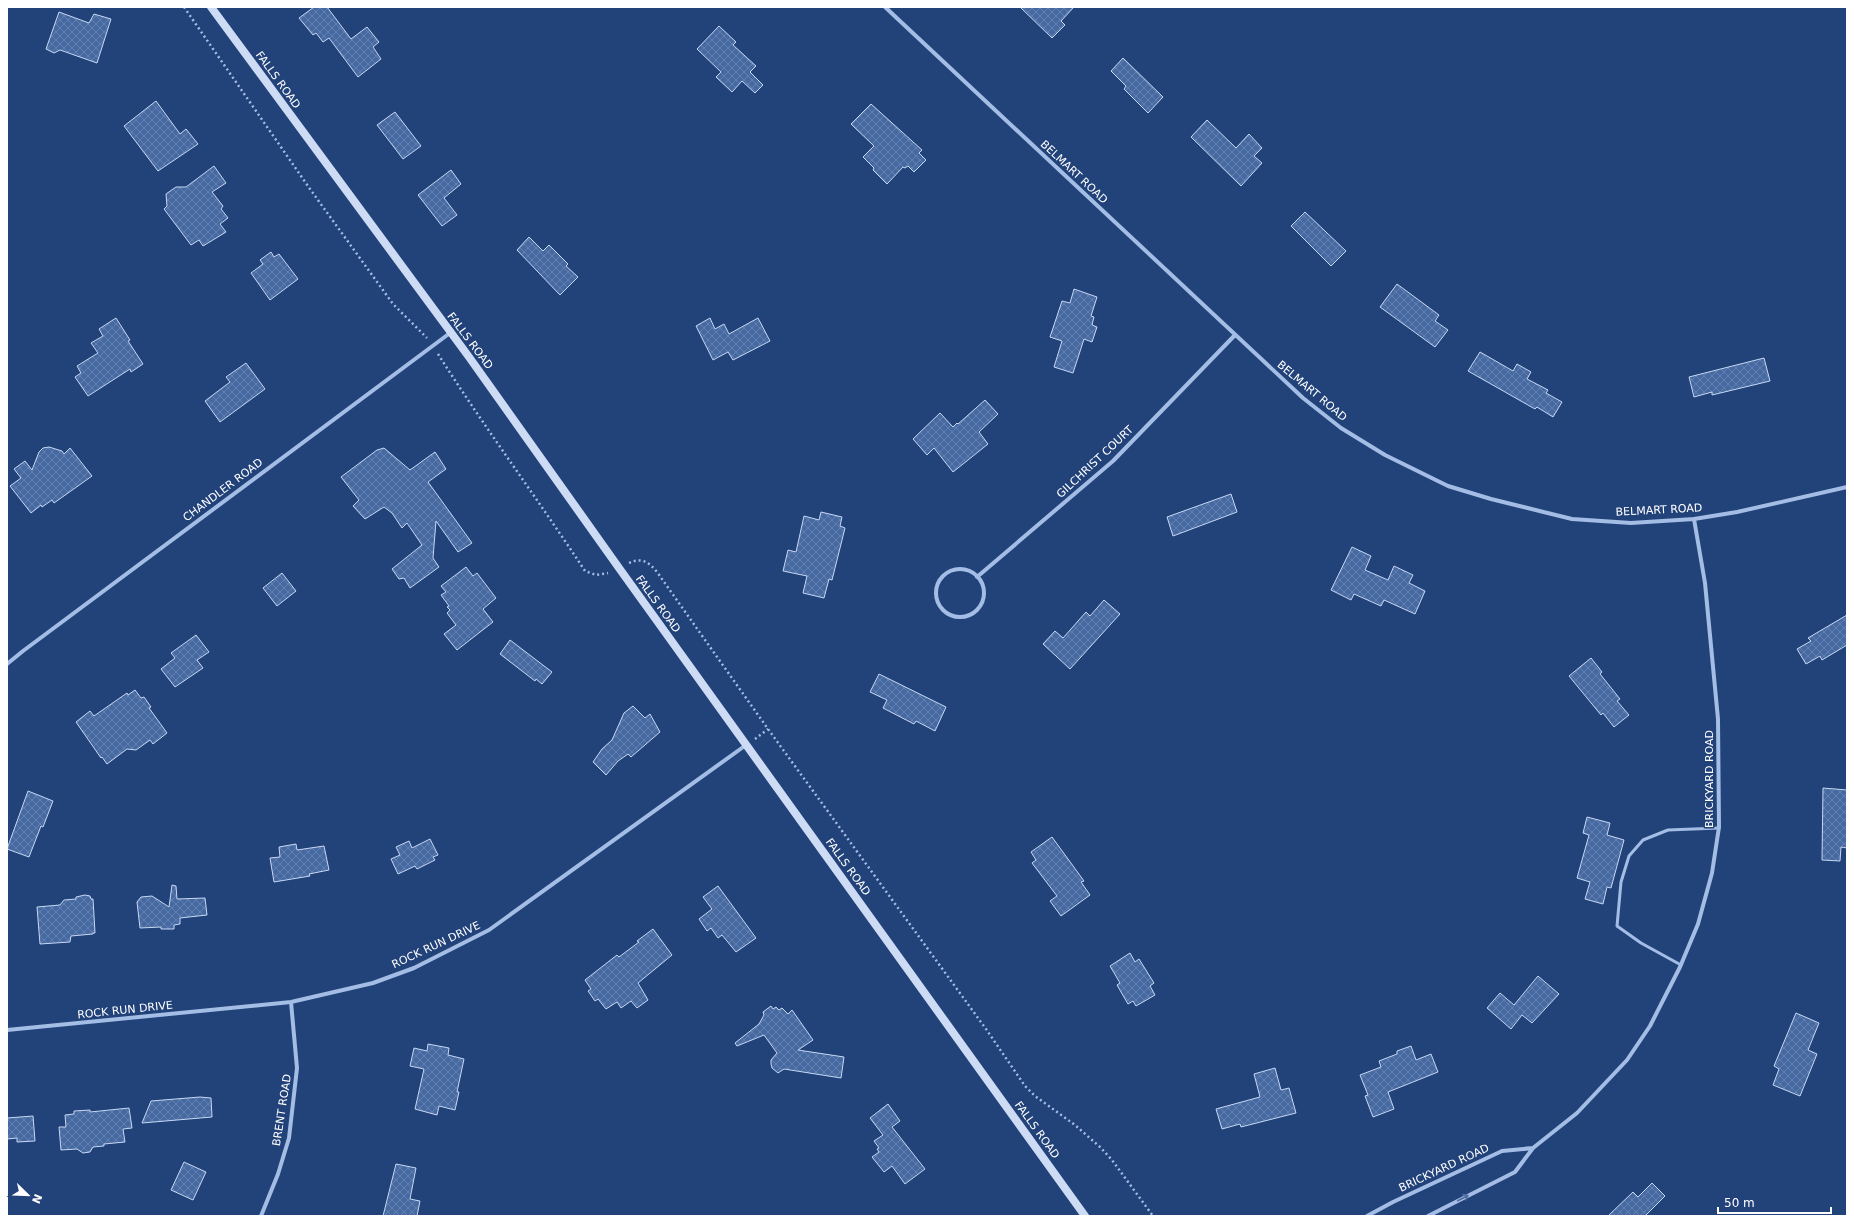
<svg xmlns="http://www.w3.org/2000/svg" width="1854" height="1223" font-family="'DejaVu Sans',sans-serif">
  <defs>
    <pattern id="building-cross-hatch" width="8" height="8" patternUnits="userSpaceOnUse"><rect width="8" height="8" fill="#4669a1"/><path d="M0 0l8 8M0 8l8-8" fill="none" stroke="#6280af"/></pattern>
  </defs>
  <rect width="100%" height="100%" fill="#22427a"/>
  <path fill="url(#building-cross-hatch)" stroke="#c7d8f4" d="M314,7H327L351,39L367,27L379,42L373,47L381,59L358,77L329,38L323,42L316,33L313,35L299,18Z
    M1020,7H1074L1061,21L1065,25L1052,38Z
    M59,12L89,23L94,14L111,19L97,63L60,50L54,53L46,49Z
    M719,26L736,42L733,45L756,66L750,72L763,85L755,93L742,81L732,92L716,77L721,72L697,49Z
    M1123,58L1163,97L1148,113L1124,89L1126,86L1111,71Z
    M156,101L180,134L186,129L198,144L158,171L124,126Z
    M871,104L922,150L919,153L926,160L914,172L908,166L905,168L903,167L887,184L873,170L874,168L863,157L874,146L851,124Z
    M395,112L421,146L403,159L377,125Z
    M1207,120L1236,148L1249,134L1262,148L1254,156L1262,163L1241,186L1191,137Z
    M214,166L226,183L212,192L223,206L221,209L228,218L220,224L226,232L203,246L199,240L191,245L164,209L167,206L166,194L176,187H186Z
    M451,170L461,184L444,198L457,215L442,226L418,195Z
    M1305,212L1346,251L1331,266L1291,226Z
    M529,237L543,251L549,245L568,264L566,266L578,277L560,295L517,250Z
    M271,252L274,257L279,254L298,279L270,300L251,273L263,264L260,260Z
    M1397,284L1439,315L1435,321L1448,330L1435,347L1380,307Z
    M1074,289L1097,297L1091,316L1094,317L1092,325L1097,327L1092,342L1084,339L1073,373L1054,367L1062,341L1050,337L1062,301L1070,303Z
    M116,318L130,340L128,341L143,364L131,372L130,369L88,396L75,377L81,373L77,366L98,353L91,343L103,336L99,329Z
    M710,318L715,329L724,324L729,334L758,318L770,341L733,360L728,352L713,360L696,326Z
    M1480,352L1513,371L1517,364L1531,372L1527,379L1548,390L1546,393L1562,402L1553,417L1537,407L1535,409L1468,371Z
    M1764,358L1770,381L1712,395V392L1694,397L1689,377Z
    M246,363L265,389L220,422L205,401L230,382L226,377Z
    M985,400L998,414L979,432L988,444L953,472L934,448L927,455L913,439L940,413L953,427L957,423L958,424Z
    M49,447L62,451L64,454L70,448L92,476L54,503L52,500L42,507L41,505L31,513L10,486L21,478L14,469L25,461L32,470L39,452L43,448Z
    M384,448L410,470L435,452L446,469L428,482L472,543L458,552L436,521L433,558L439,567L410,588L404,578L399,579L392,569L422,545L407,523L402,528L392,513L384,507L365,519L353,506L359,500L341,477L377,450Z
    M1231,494L1237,512L1173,536L1167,517Z
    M821,512L842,517L840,526L845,528L832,580L829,579L824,598L803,593L807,576L783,571L788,550L796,552L804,516L819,520Z
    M1352,547L1371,556L1365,570L1388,580L1394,566L1413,575L1409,583L1425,591L1415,614L1384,600L1381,606L1354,594L1351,600L1331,590Z
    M466,567L473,576L477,573L496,598L483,609L493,622L457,650L444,634L456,625L447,613L450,610L447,607L449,606L441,595L446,592L441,586Z
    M282,573L296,591L277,606L263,588Z
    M1104,600L1120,614L1070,669L1043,644L1055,631L1063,638L1086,612L1090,616Z
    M1847,615V645L1822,660L1820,656L1806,664L1797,649L1811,641L1808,638Z
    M196,635L209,652L197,660L203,668L175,687L161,669L175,658L171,653Z
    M510,640L552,672L542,684L536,679L535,681L500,654Z
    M1591,658L1602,672L1600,674L1620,699L1617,701L1629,715L1614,727L1603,713L1601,715L1569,676Z
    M879,674L946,707L935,731L916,721L914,724L883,708L887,700L870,692Z
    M135,690L141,698L144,697L151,707L149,708L167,733L153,744L150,740L136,750L127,749L107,764L102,757L101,758L76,722L90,711L94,716L127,693L128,695Z
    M633,706L645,718L650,714L660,732L631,757L628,754L618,761L606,775L593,762L602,749L612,740L624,713Z
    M1823,788L1847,790V848L1841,847L1840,861L1822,860Z
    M28,791L53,801L43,827L41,826L29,857L7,849Z
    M1587,817L1610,823L1607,835L1624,840L1611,888L1607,887L1603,904L1585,899L1590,882L1577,878L1589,835L1583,833Z
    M1052,837L1084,881L1081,882L1090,895L1061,916L1050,901L1057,896L1032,863L1036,860L1031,852Z
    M430,839L438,855L433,857L435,860L417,869L415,866L398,874L391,859L400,855L396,847L409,841L412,848Z
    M296,844L297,850L324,846L329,870L309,874L310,876L274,882L270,858L280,857L279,847Z
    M172,885L176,886L177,899L205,898L207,915L180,918V924L174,925V929H161V927L140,928L137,902L141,897L152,896L169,907Z
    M718,886L756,938L736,952L722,935L718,938L711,928L707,931L699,919L712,909L703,897Z
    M85,895L90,896L91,899H93L95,933H93V934L71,936L70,942L40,944L37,907L60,905L64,900L76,899V897Z
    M653,929L672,955L638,983L648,1000L637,1008L631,1001L621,1008L617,1002L606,1009L598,999L595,1001L588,991L591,989L585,980L617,955L619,957L639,942L637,941Z
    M1130,953L1135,962L1139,959L1154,983L1150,986L1155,995L1136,1006L1133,1001L1128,1004L1117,985L1120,983L1110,966Z
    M1538,976L1559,994L1532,1023L1522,1015L1511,1029L1487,1008L1500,993L1514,1005Z
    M771,1006L773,1009L776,1007L779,1010L782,1008L788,1014L792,1010L813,1040L798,1050L844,1057L841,1078L784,1069L778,1073L772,1068L771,1064V1060L777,1053L764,1035L737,1046L735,1043L759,1024L764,1015L763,1012Z
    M1796,1013L1819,1023L1808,1050L1817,1054L1800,1096L1773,1085L1779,1069L1774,1066Z
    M428,1044L449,1048L448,1055L464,1059L457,1092H459L455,1110L439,1106L437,1115L415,1109L424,1069L410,1066L414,1048L427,1051Z
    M1411,1046L1416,1060L1431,1054L1438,1072L1388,1092L1394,1109L1373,1117L1365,1096L1368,1095L1360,1075L1381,1067L1379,1061L1397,1054V1051Z
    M1275,1068L1281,1090L1289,1088L1296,1113L1241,1127L1240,1124L1222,1129L1216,1109L1260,1097L1254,1074Z
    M200,1097L211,1098L212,1117L142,1123L151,1101Z
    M888,1104L900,1121L892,1127L925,1169L905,1184L892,1166L884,1172L872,1157L879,1152L877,1149L879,1148L874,1141L883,1135L870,1118Z
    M129,1108L132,1128L123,1129L125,1142L104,1144V1146L93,1147L90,1152L83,1153L77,1149L61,1150L59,1127H66L65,1115L74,1114V1111L90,1110V1112Z
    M33,1116L35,1141L17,1142V1138L7,1139V1118Z
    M184,1162L206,1172L193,1200L171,1190Z
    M396,1164L416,1168L410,1199L420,1201L417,1216H383Z
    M1652,1183L1665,1196L1645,1216H1608L1633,1192L1638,1197Z"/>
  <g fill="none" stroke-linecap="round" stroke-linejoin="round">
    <path stroke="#a4bde5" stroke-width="2.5" stroke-dasharray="2 3" stroke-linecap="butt" d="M184,7L310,189L393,304L427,338
      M438,354C485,428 537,498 585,571L596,575L608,573
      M629,563C641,557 649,562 657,572L768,729L986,1029L1025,1086L1035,1096L1075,1125L1100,1147L1112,1160L1153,1216
      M755,739L768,729"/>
    <path stroke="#a4bde5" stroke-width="3" d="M1681,965L1641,943L1617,926L1621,882L1629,856L1643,840L1668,830L1719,828"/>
    <path stroke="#a4bde5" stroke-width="4" d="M885,7L1303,398L1341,428L1385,455L1448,486L1491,499L1572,519L1631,523L1694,519L1737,512L1847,487
      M936 593a24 24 0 1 1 48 0a24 24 0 1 1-48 0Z
      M977,577L1113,461L1235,335
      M7,664L23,651L450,333
      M7,1030L291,1002L373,983L414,968L489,930L746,745
      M261,1216L278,1174L289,1138L297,1068L291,1002
      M1367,1216L1393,1202L1502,1151L1533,1148
      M1428,1216L1515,1172L1533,1148L1577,1113L1627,1060L1650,1026L1680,967L1698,924L1712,873L1719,827L1718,719L1705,583L1694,519"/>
    <path stroke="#cedbf4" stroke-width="8" d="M211,7L469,357L619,568L1085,1216"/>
  </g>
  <defs><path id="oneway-shaft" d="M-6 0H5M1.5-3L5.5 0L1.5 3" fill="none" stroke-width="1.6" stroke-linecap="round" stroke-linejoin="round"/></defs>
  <use stroke="#506d9f" href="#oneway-shaft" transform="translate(1463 1198) rotate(-27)"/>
  <g text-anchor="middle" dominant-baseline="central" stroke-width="3" stroke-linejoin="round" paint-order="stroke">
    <g font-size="11" fill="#fff" stroke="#22427a">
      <text transform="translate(278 80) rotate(54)">FALLS ROAD</text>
      <text transform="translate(1074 172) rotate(43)">BELMART ROAD</text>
      <text transform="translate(470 341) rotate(53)">FALLS ROAD</text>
      <text transform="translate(1312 391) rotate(40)">BELMART ROAD</text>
      <text transform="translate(1095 462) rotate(-43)">GILCHRIST COURT</text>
      <text transform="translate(223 490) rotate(-37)">CHANDLER ROAD</text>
      <text transform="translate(1659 510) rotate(-3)">BELMART ROAD</text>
      <text transform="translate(658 604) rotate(54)">FALLS ROAD</text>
      <text transform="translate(1709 779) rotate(-90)">BRICKYARD ROAD</text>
      <text transform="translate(848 867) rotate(54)">FALLS ROAD</text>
      <text transform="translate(436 945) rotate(-25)">ROCK RUN DRIVE</text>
      <text transform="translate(125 1010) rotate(-6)">ROCK RUN DRIVE</text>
      <text transform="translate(282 1110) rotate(-81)">BRENT ROAD</text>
      <text transform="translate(1037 1130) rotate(54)">FALLS ROAD</text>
      <text transform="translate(1444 1168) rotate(-25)">BRICKYARD ROAD</text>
    </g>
  </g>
  <rect width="1854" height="1223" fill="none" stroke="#ffffff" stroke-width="16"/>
  <g transform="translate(28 1195) rotate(113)" stroke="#22427a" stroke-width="3" paint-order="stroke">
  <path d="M0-3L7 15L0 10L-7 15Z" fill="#ffffff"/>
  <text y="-6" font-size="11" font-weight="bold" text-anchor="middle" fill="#ffffff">N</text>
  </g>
  <path d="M1718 1207v6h113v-6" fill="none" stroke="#ffffff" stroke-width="2"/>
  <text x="1724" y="1207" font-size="12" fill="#ffffff" stroke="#22427a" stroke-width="3" paint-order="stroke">50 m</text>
</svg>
